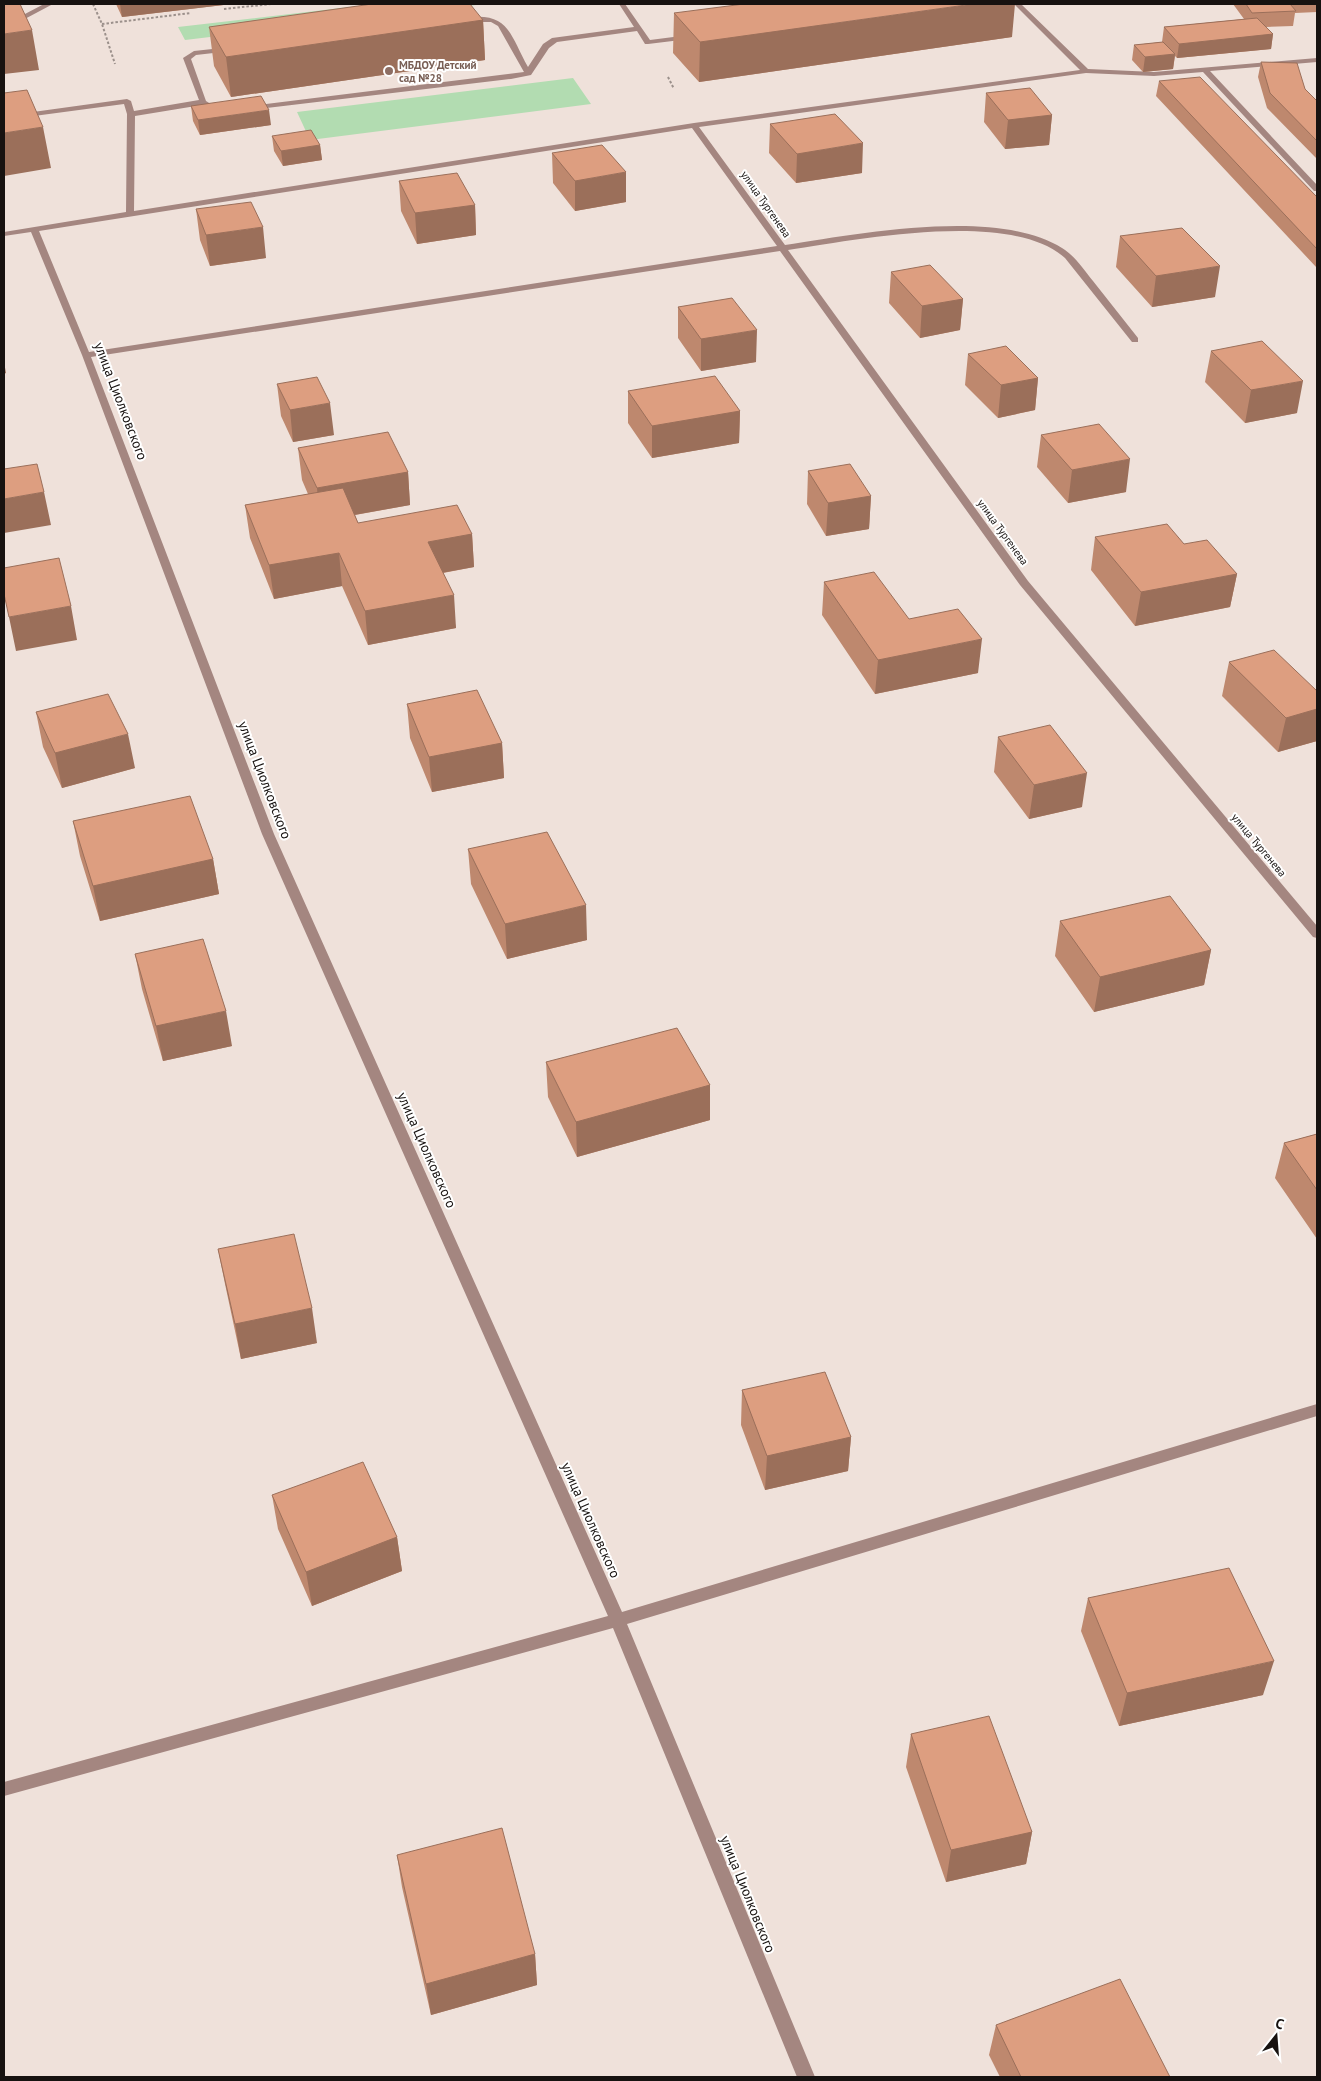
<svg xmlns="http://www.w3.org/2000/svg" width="1321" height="2081" font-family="'PT Sans',sans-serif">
  <rect width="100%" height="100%" fill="#efe1da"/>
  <path fill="#b2dcb1" d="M375,4H484L185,40L178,27Z
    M573,78L591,104L310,140L297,112Z"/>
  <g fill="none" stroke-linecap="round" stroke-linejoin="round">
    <path stroke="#9b908b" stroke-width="2" stroke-dasharray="2.5 2" stroke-linecap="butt" d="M93,4L102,24L115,64
      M224,9L271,4
      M102,24L191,13
      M668,77L674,89"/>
    <path fill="#a48680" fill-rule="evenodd" d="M44,4H53L4,30V25Z
      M619,4H625L650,40L689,35L693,37L689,39L648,44H645L637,31L557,42L549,48L531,75L511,79L249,110L245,108L249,106L524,72L498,26L491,22H463V18C509,11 509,33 528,67L543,44L552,38L634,27Z
      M1014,4H1021L1088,69L1154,72L1317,58V62L1210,71L1317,185V191H1314L1203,72L1154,76L1086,73L699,127L785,245C859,234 997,207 1062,248C1075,256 1084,270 1093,281C1108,300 1123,319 1138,338V342H1132L1065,258C1010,209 857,240 788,250L1028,581L1317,926V938L1313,937L1020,585L780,251L91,357L274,834L622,1612L1317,1404V1416L627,1624L815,2077H797L613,1628L4,1796V1782L608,1616L262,834L82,355L31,232L4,236V232L126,212L127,114L124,104L4,120V116L127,99L131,101L134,111L199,100L183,58L194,51L231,47V51L196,55L191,59L206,101L214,106L223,108V112L208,110L202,105L135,116L134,211L694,123L1080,70ZM692,128L777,246L89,352L39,231Z"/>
  </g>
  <path fill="#be886e" d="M116,4H232L122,17Z
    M1233,4H1317V12L1295,13L1293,26L1266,27L1273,34L1271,49L1177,58L1175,56L1173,69L1143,72L1132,60L1134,45L1162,42L1164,27L1244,19Z
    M674,13L1012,37L699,82L673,53Z
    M483,20L485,60L231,97L214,66L209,27Z
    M1261,62L1305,89L1317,101V159L1267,108L1258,77Z
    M1159,81L1317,197V268L1156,96Z
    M986,93L1052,115L1049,145L1005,149L984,122Z
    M191,106L271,125L200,135L193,121Z
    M770,124L862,173L796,183L769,153Z
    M272,136L320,145L322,160L283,166L274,151Z
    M552,153L626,202L575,211L553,183Z
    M399,181L475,205L476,235L417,244L401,211Z
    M196,209L266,258L210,266L200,240Z
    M1120,236L1215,297L1152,307L1116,267Z
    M891,272L963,299L960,330L920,338L889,303Z
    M678,307L756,362L701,371L678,338Z
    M1211,351L1297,413L1245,423L1205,382Z
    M968,354L1038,378L1035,410L998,418L965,385Z
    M277,384L334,435L293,442L281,416Z
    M628,391L740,411L739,443L652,458L628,423Z
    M1041,435L1126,492L1068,503L1037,467Z
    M298,448L408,472L410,505L355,515L358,523L472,534L474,567L443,573L456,628L368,645L342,586L274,599L250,538L245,505L308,494L302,480Z
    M808,471L871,496L869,529L826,536L807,504Z
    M1095,537L1184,544L1237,574L1230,607L1135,626L1091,570Z
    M824,582L909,619L978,673L875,694L822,615Z
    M1229,662L1317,691V741L1278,752L1222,696Z
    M407,704L502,743L504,778L432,792L410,738Z
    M36,712L135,768L62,788L43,747Z
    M998,737L1082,807L1029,819L994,772Z
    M73,821L213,859L219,894L100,921L80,856Z
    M468,849L587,940L507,959L471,884Z
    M1060,921L1211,950L1204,985L1094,1012L1055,956Z
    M135,954L232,1046L163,1061L142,989Z
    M546,1062L710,1085V1120L577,1157L548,1097Z
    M1317,1134V1239L1275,1178L1284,1143Z
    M218,1249L317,1343L241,1359L225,1284Z
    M742,1390L851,1437L848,1471L765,1490L741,1425Z
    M272,1495L397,1537L402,1571L312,1606L278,1529Z
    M1088,1598L1263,1695L1119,1726L1081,1631Z
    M911,1734L1032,1832L1026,1864L946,1882L906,1767Z
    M397,1855L535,1954L537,1985L431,2015L402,1887Z
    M996,2025L1170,2077H1000L989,2055Z"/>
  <path fill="#9b6f5a" d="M120,4H232L122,17Z
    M973,4H1015L1012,37L699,82L700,42Z
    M483,20L485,60L231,97L226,57Z
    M32,30L39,70L4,74V34Z
    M1273,34L1271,49L1177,58L1179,44Z
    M1175,54L1173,69L1143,72L1145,57Z
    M269,110L271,125L200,135L198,120Z
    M1052,115L1049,145L1005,149L1008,120Z
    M43,127L51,168L4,176V133Z
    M863,143L862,173L796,183L797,154Z
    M320,145L322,160L283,166L281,151Z
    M626,172V202L575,211V181Z
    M475,205L476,235L417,244L415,213Z
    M263,227L266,258L210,266L206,235Z
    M1220,266L1215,297L1152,307L1156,276Z
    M963,299L960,330L920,338L922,306Z
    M757,330L756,362L701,371V339Z
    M4,362L6,373L4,374Z
    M1038,378L1035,410L998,418L1001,385Z
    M1303,381L1297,413L1245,423L1251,390Z
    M330,403L334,435L293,442L290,410Z
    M740,411L739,443L652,458V426Z
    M1130,459L1126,492L1068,503L1072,470Z
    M408,472L410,505L320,521L317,488Z
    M44,492L51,525L4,533V499Z
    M871,496L869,529L826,536L828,503Z
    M472,534L474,567L430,575L428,542Z
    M339,553L342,586L274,599L269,565Z
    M1237,574L1230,607L1135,626L1141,592Z
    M454,595L456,628L368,645L365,611Z
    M71,606L77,640L16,651L9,617Z
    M982,639L978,673L875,694L878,660Z
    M1317,709V741L1278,752L1286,718Z
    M128,734L135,768L62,788L55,753Z
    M502,743L504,778L432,792L429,757Z
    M1087,773L1082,807L1029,819L1034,785Z
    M213,859L219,894L100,921L93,886Z
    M586,905L587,940L507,959L505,924Z
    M1211,950L1204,985L1094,1012L1100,977Z
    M226,1011L232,1046L163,1061L156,1026Z
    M710,1085V1120L577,1157L576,1122Z
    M312,1308L317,1343L241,1359L235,1324Z
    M851,1437L848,1471L765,1490L767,1456Z
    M397,1537L402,1571L312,1606L306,1572Z
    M1274,1661L1263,1695L1119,1726L1127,1693Z
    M1032,1832L1026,1864L946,1882L951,1850Z
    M535,1954L537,1985L431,2015L426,1984Z"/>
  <path fill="#dd9e80" stroke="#9b6f5a" d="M4,4H20L32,30L4,34Z
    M372,4H470L483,20L226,57L209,27Z
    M744,4H973L700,42L674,13Z
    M1246,4H1290L1296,11L1252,13Z
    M1257,18L1273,34L1179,44L1164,27Z
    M1163,42L1175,54L1145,57L1134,45Z
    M1261,62L1297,63L1305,89L1317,101V141L1270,93Z
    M1200,77L1317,197V249L1159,81Z
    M1030,88L1052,115L1008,120L986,93Z
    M27,90L43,127L4,133V93Z
    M261,96L269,110L198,120L191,106Z
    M835,114L863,143L797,154L770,124Z
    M311,130L320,145L281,151L272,136Z
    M602,145L626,172L575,181L552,153Z
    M457,173L475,205L415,213L399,181Z
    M251,202L263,227L206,235L196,209Z
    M1182,228L1220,266L1156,276L1120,236Z
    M930,265L963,299L922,306L891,272Z
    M732,298L757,330L701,339L678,307Z
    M1262,341L1303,381L1251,390L1211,351Z
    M1006,346L1038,378L1001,385L968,354Z
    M715,376L740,411L652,426L628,391Z
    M317,377L330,403L290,410L277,384Z
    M1099,424L1130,459L1072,470L1041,435Z
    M388,432L408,472L317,488L298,448Z
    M37,464L44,492L4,499V469Z
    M850,464L871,496L828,503L808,471Z
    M343,488L358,523L457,505L472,534L428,542L454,595L365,611L339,553L269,565L245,505Z
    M1167,524L1184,544L1207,540L1237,574L1141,592L1095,537Z
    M59,558L71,606L9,617L4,594V568Z
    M874,572L909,619L958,609L982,639L878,660L824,582Z
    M1274,650L1317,691V709L1286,718L1229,662Z
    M477,690L502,743L429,757L407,704Z
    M108,694L128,734L55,753L36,712Z
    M1050,725L1087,773L1034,785L998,737Z
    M190,796L213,859L93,886L73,821Z
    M547,832L586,905L505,924L468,849Z
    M1170,896L1211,950L1100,977L1060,921Z
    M203,939L226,1011L156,1026L135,954Z
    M677,1028L710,1085L576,1122L546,1062Z
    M1317,1134V1190L1284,1143Z
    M294,1234L312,1308L235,1324L218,1249Z
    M825,1372L851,1437L767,1456L742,1390Z
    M363,1462L397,1537L306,1572L272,1495Z
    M1229,1568L1274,1661L1127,1693L1088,1598Z
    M989,1716L1032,1832L951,1850L911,1734Z
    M502,1828L535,1954L426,1984L397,1855Z
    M1120,1979L1170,2077H1021L996,2025Z"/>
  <circle fill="#8d6e63" stroke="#fff" stroke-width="2" cx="389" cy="71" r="5"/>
  <g text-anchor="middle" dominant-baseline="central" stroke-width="4" stroke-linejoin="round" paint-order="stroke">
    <g font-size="11" font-weight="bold" fill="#785e54" stroke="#fff" text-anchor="start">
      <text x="399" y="65">МБДОУ Детский<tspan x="399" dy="13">сад №28</tspan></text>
    </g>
    <g font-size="11" fill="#171210" stroke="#fff">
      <text transform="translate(766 204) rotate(55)">улица Тургенева</text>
      <text transform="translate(1003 532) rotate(54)">улица Тургенева</text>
      <text transform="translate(1259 845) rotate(50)">улица Тургенева</text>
    </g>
    <g font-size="14" fill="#171210" stroke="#fff">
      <text transform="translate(121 401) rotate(69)">улица Циолковского</text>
      <text transform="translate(265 780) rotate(69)">улица Циолковского</text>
      <text transform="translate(427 1150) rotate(66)">улица Циолковского</text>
      <text transform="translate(591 1520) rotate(66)">улица Циолковского</text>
      <text transform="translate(748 1894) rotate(68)">улица Циолковского</text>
    </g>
  </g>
  <rect width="1321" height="2081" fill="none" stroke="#171210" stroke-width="10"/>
  <g transform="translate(1276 2036) rotate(17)" stroke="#ffffff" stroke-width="4" paint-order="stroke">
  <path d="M0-4L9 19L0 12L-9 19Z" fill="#171210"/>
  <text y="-8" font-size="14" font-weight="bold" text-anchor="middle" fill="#171210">С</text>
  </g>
</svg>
